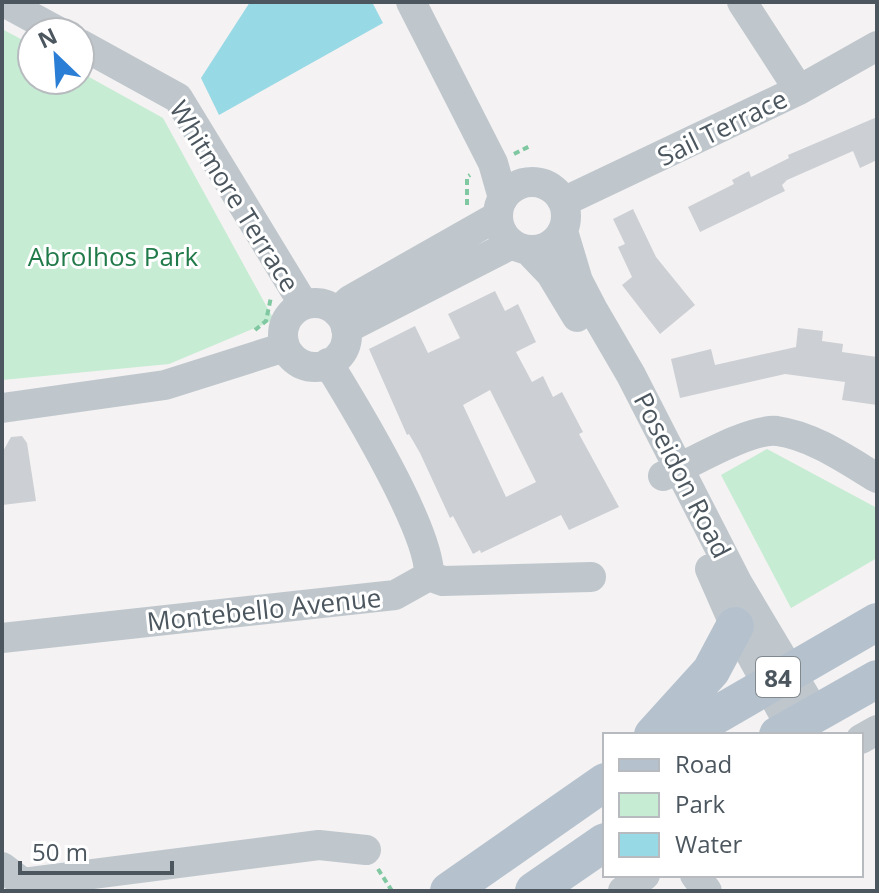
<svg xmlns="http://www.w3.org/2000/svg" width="879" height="893" font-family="'Open Sans',sans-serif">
  <rect width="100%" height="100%" fill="#f4f2f2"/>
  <path fill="#c6ecd3" d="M2,29L32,45V80H80V72L163,118L274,320L169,364L2,380Z
    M767,449L877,508V558L791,608L721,475Z"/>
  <path fill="#97d9e5" d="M250,2H372L383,23L219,115L201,78Z"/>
  <path fill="#cccfd4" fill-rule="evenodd" d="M877,117V160L860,168L853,151L787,180L782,185L785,191L700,232L688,207L734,184L732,180L749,171L751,177L789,158L788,155Z
    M633,209L656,257L695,305L660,334L622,285L632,277L618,247L625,244L613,219Z
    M495,291L505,311L518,304L536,342L516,352L532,382L543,376L553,397L562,392L583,432L579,434L619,507L569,530L561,515L481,553L480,550L473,554L453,516L450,518L420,453L409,434L407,435L369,349L415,326L428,353L460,338L448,314ZM490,390L536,482L506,497L463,405Z
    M798,328L823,331L822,341L843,344L842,352L877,357V405L842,400L845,382L785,374L680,398L671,359L711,349L715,365L796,347Z
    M22,436L27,443L36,501L2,505V453L11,437Z"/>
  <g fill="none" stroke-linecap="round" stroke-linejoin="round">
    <path stroke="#80c8a1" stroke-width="4" stroke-dasharray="6 4" stroke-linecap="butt" d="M514,154L530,146
      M467,205V177L470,175
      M255,330L266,321L271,297
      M378,869L392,891"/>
    <path stroke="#bfc7cd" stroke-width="30" d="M4,2L59,32
      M411,2L493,163L503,198
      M742,2L799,90
      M80,44L178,98L304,305
      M498 216a34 34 0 1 1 68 0a34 34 0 1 1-68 0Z
      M563,202L799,90L877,46
      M563,231L578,281L592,308L631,375L738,584L815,713
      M529,251L551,274L577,317
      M283 335a32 32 0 1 1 64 0a32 32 0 1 1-64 0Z
      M337,312L350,300L498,216
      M346,329L512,244
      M2,408L165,385L285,347
      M663,476C690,464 749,428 777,431C813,436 847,460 877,478
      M710,569L735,626L791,727
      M429,576L443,581L591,577
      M2,638L395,595L429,576C431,532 354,405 328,363
      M861,739L877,730
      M2,867L23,883L319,845L366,850
      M695,875L707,891
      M623,891L645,875"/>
    <path stroke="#b5c2ce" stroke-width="38" d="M653,735L711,671L735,626
      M682,735L877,622
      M778,735L877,679
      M449,891L605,782
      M534,891L605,842"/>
  </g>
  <g text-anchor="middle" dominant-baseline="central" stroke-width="6" stroke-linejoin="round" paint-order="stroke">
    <rect fill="#fff" stroke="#81898e" stroke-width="2" x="756" y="657" width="44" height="40" rx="6"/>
    <g font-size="24" font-weight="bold" fill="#4b565e">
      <text x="778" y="677">84</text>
    </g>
    <g font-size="26" fill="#4b565e" stroke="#fff">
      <text transform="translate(722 127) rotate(-26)">Sail Terrace</text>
      <text transform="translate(235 196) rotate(58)">Whitmore Terrace</text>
      <text transform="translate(683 475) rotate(63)">Poseidon Road</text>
      <text transform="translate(264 609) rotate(-6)">Montebello Avenue</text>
    </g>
    <g font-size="26" fill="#217a49" stroke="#fff">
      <text x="113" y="256">Abrolhos Park</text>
    </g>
  </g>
  <rect width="879" height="893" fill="none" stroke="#4b565e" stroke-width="8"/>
  <rect x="603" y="733" width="260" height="144" fill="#ffffff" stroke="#b7bbbf" stroke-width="2"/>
  <rect x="619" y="759" width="40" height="12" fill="#b5c2ce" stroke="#b7bbbf" stroke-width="2"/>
  <text x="675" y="773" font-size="24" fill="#4b565e">Road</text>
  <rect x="619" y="793" width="40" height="24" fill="#c6ecd3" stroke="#b7bbbf" stroke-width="2"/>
  <text x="675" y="813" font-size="24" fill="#4b565e">Park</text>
  <rect x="619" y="833" width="40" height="24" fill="#97d9e5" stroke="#b7bbbf" stroke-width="2"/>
  <text x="675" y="853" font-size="24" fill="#4b565e">Water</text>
  <g transform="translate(56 56) rotate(335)"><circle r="38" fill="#ffffff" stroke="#b7bbbf" stroke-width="2"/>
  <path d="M0-6L14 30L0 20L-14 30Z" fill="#2b7ed5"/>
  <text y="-12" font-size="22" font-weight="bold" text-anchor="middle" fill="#4b565e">N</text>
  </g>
  <path d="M20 861v12h152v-12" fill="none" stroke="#4b565e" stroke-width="4"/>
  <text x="32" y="861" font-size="24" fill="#4b565e" stroke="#ffffff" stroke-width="6" paint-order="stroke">50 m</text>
</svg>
